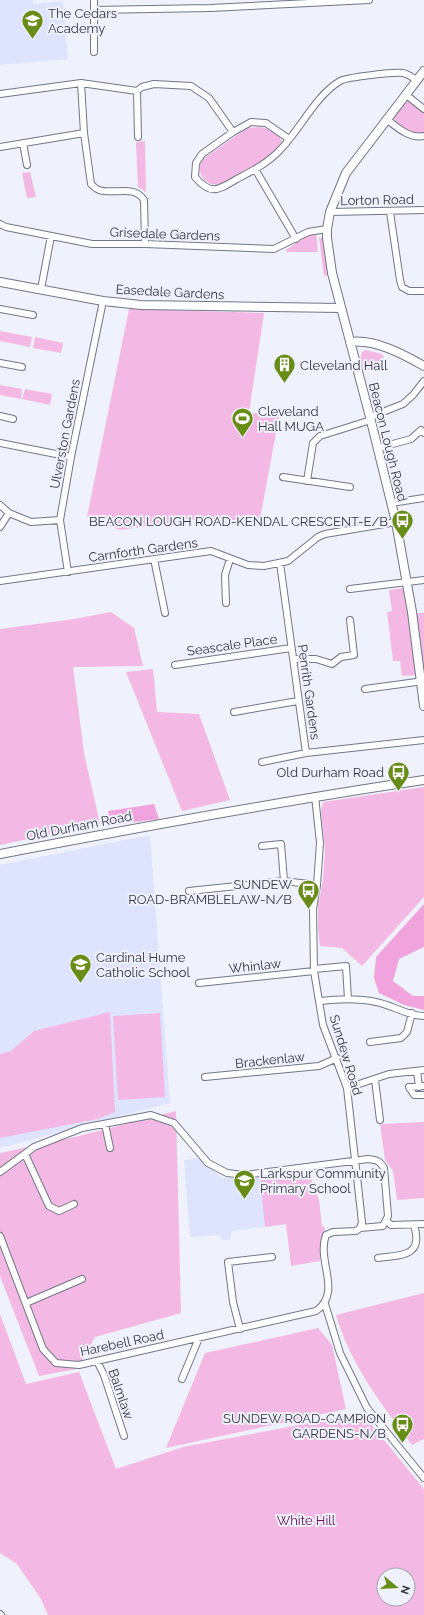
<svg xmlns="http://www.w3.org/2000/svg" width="424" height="1615" font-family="Raleway,sans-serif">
  <rect width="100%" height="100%" fill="#eff1fc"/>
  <path fill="#dee4fe" d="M0,0H33V4L63,1L68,59L0,65Z
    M150,835L170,1103L0,1148V865Z
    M199,1158L222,1178H240L298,1172L302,1222L232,1231L230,1240H221V1235L190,1237L184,1160Z"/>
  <path fill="#f3b9e4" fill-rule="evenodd" d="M410,101L424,113V134C414,136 400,128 394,119V115L404,102Z
    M257,127C267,127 280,132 282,142C279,147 276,151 272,154C266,159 227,182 220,184C205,188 194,171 203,159L243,131L249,128Z
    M145,141L146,192L138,187L136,142Z
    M30,172L36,197L27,198L22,173Z
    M316,234L318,252H286V250L307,235Z
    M319,237L324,240L329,275L324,276Z
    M129,309L264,313L249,412L279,417L259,524L206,518L120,530L87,517Z
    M0,331L32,337L30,347L0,341Z
    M35,337L63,343L61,353L33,348Z
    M366,350L382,354L384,358L377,367L366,371C361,367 359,356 363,351Z
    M0,385L22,389L21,399L0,395Z
    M25,389L52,394L50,405L22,399Z
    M404,588L416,675L402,676L400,661H393L387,612L392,611L389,590Z
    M111,612L134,628L143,666L73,667L84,753L100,824L0,845V629L74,619Z
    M415,613H424V672Z
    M153,669L157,712L199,714L230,800L182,811L126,672Z
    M424,787V897L362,966L342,948L320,946L318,930V906L323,880L325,849L321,812L323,802Z
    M110,1012L115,1112L98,1119L0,1138V1054L11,1051L34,1031Z
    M160,1013L165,1097L118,1100L113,1016Z
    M176,1111L181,1313L95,1337L77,1369L39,1376L0,1276V1153L75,1137Z
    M424,1122V1198L397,1200L393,1171L385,1160L380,1124Z
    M298,1172L309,1173L319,1200L322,1226L324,1227L325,1230L320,1244V1261L291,1266L286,1224L265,1227L260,1176Z
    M424,1293V1439L412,1445C382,1405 350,1364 336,1315Z
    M0,1314L26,1384L79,1372L116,1469L183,1447L362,1413L424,1489V1615H48L41,1599L17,1564L0,1553ZM384,1575H408V1599H384Z
    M318,1328L332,1345L346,1409L166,1448L205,1353Z"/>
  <path fill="#f1a3de" d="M154,804L159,819L111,825L108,811Z
    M424,904V947L399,959L393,981L413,996H424V1010L404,1005L379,993L374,978L376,957Z"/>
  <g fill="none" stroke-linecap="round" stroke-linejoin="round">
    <defs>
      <path id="street" d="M94,10L210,8L369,0
        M94,52V0
        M81,83L84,133L91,184C93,186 96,189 99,190C114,195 134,184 144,200L145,244
        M0,94L81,83L137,91
        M405,94L424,109
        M386,119C397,127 409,139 424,136
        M138,137L137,91L142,87L154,84L191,86L209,98L233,132
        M289,139L266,123L251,122L233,132L202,154L196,163L195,177C211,196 218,190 237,179C252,171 268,163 280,150C300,130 315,96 340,81C347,77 394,72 403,73C408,74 413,78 417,80
        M23,143L27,165
        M0,147L84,133
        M255,169L296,239
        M330,212L424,210
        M390,212L400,280L402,287L409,291H424
        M0,224L6,227L92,244H145L274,249L308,232L327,229
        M41,289L51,236
        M0,309L33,315
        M0,363L22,367
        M0,416L13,419
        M370,417L403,404L413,395L424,381
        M0,443L71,457
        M378,448L411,439L421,430L424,433
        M283,477L350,487
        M307,481L313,443L320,436L371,420
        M391,503L424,498
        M0,505L9,513L31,522L60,520
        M0,527L9,513
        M154,559L165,613
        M280,563L306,753L424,740
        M68,572L60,520L71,457L103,301
        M0,581L211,551L248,565L264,566L288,561L318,537L325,534L396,522
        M350,589L424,580
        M226,603L225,575L230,559
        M294,659H316L332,664L341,657L354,655L350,620
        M175,665L291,648
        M365,689L424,681
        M234,712L298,701
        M262,762L306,753
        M315,796L320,843L317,885L313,909L314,971L323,1025L347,1088L361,1213L362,1223L360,1228
        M262,846L281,844L284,881
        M189,891L284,881L317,885
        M314,969L346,966L348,999
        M199,983L314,971
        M320,1001C338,999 357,998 376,1002C392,1005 408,1016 424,1016
        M370,1042L401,1038L407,1032L412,1013
        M417,1071L419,1087
        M205,1077L319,1066L337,1058
        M375,1080L380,1120
        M424,1086L409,1087L414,1095H424
        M347,1088L389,1074L424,1070
        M105,1124L110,1148
        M25,1154L49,1206L59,1211L74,1204
        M0,1172L34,1147L82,1128L151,1115L174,1123L208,1163L227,1173L244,1175L368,1159C377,1160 380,1161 384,1168L388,1216L383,1226L360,1228L356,1231L333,1232L326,1235C316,1261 343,1292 316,1311L79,1365L56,1363L43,1349L0,1236
        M387,1221L391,1225L424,1224
        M378,1258C401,1255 424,1257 414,1225
        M26,1303L82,1279
        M325,1304L340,1353L367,1408L424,1478
        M240,1329L233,1302L228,1262L272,1257
        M97,1361L104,1375L124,1436
        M182,1379L199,1338
        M0,1614L1,1615"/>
      <path id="secondary" d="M424,71L346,173L330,212L327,229V238L332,273L370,417L396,522L412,612L424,706
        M0,282L103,301L141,305L341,308
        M350,342C375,339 403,354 424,366
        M0,854C141,827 282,801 424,780"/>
    </defs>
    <use href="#street" stroke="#727686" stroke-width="8"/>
    <use href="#secondary" stroke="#727686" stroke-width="10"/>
    <use href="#street" stroke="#fff" stroke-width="6"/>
    <use href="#secondary" stroke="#fff" stroke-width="8"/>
  </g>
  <defs>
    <symbol id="school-pin" viewBox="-11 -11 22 30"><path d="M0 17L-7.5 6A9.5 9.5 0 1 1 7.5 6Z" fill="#678d17" stroke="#eff1fc"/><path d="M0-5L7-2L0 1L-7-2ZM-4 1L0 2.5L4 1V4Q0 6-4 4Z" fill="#fff"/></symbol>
    <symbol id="building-pin" viewBox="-11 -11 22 30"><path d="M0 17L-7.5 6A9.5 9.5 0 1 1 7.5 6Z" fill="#678d17" stroke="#eff1fc"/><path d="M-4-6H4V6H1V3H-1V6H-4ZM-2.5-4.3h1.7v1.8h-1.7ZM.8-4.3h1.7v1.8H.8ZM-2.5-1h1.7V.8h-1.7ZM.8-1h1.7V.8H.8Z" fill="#fff"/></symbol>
    <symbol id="stadium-pin" viewBox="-11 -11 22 30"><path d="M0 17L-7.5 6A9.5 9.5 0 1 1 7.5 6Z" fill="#678d17" stroke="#eff1fc"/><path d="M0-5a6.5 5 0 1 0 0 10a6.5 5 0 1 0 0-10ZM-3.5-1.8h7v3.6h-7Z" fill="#fff"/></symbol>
    <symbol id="bus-pin" viewBox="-11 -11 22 30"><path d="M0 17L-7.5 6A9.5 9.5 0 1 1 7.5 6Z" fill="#678d17" stroke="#eff1fc"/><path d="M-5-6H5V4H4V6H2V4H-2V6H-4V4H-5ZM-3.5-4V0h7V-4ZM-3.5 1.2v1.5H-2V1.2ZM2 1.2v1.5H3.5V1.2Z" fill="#fff"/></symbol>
  </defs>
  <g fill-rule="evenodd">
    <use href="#school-pin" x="20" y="8" width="25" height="34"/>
    <use href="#building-pin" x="272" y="352" width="25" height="34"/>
    <use href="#stadium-pin" x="230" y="406" width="25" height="34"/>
    <use href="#bus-pin" x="390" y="508" width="25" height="34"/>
    <use href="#bus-pin" x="386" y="760" width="25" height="34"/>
    <use href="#bus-pin" x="296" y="878" width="25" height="34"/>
    <use href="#school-pin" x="68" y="952" width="25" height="34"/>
    <use href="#school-pin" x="232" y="1168" width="25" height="34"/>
    <use href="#bus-pin" x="390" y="1412" width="25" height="34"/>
  </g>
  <g text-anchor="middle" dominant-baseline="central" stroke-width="4" stroke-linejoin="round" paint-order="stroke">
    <g font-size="13" fill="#35373e" stroke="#eff1fc" text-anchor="start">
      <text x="48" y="13">The Cedars<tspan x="48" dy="15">Academy</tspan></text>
      <text x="300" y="365">Cleveland Hall</text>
      <text x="258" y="411">Cleveland<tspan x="258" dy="15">Hall MUGA</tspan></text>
      <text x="388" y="521" text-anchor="end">BEACON LOUGH ROAD-KENDAL CRESCENT-E/B</text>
      <text x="384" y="772" text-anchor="end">Old Durham Road</text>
      <text x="292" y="884" text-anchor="end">SUNDEW<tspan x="292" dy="15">ROAD-BRAMBLELAW-N/B</tspan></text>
      <text x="96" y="957">Cardinal Hume<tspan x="96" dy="15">Catholic School</tspan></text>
      <text x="260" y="1173">Larkspur Community<tspan x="260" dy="15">Primary School</tspan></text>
      <text x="386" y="1418" text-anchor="end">SUNDEW ROAD-CAMPION<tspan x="386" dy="15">GARDENS-N/B</tspan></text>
    </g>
    <g font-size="13" fill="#35373e" stroke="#eff1fc">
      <text transform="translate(377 200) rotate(-1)">Lorton Road</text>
      <text transform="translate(165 234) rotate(2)">Grisedale Gardens</text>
      <text transform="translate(170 292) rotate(3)">Easedale Gardens</text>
      <text transform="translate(65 434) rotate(-79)">Ulverston Gardens</text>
      <text transform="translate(388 442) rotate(76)">Beacon Lough Road</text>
      <text transform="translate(143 550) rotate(-8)">Carnforth Gardens</text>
      <text transform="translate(232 645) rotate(-8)">Seascale Place</text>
      <text transform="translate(309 692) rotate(82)">Penrith Gardens</text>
      <text transform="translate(79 826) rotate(-11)">Old Durham Road</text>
      <text transform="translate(255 966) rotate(-6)">Whinlaw</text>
      <text transform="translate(346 1055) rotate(73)">Sundew Road</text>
      <text transform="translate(270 1060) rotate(-6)">Brackenlaw</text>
      <text transform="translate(122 1343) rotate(-12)">Harebell Road</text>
      <text transform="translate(121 1394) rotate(71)">Balmlaw</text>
    </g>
    <g font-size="13" fill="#680c59" stroke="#eff1fc">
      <text x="306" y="1520">White Hill</text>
    </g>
  </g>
  <g transform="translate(396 1587) rotate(108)"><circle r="19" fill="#eff1fc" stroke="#a5a7b0"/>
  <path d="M0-3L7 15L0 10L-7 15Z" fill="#678d17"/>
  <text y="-6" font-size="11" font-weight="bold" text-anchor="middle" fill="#35373e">N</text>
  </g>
</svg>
